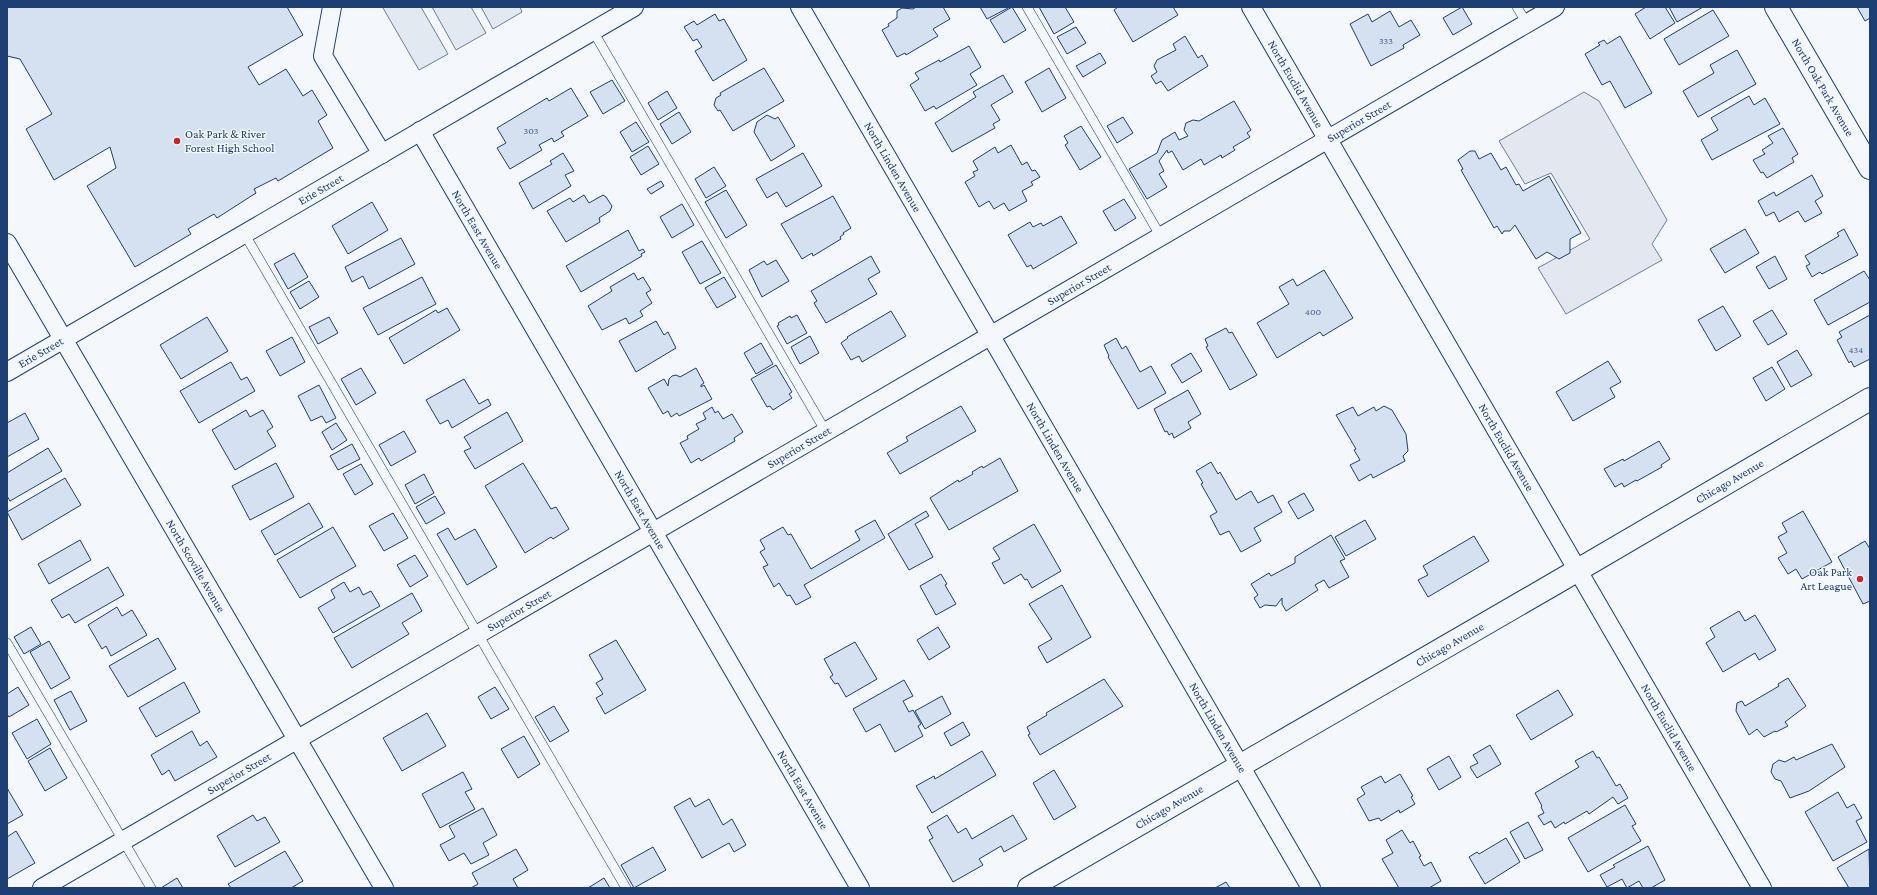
<svg xmlns="http://www.w3.org/2000/svg" width="1877" height="895" font-family="'Crimson Pro',serif">
  <rect width="100%" height="100%" fill="#f4f7fb"/>
  <path fill="#e3e9f0" stroke="#687fa3" d="M384,7H421L448,54L419,70L383,8Z
    M432,7H471L486,33L456,50Z
    M481,7H520L522,12L493,29Z"/>
  <path fill="#e3e8f0" stroke="#687fa3" d="M1584,92L1599,101L1667,220L1652,244L1662,260L1566,314L1538,268L1590,239L1551,173L1525,184L1499,141Z"/>
  <path fill="#d5e0f0" stroke="#1d3f73" d="M7,7H287L303,35L248,67L259,85L286,69L303,96L312,90L327,115L318,121L333,148L278,181L276,178L254,189L256,193L217,218L214,214L188,229L191,234L135,267L87,186L116,168L110,147L54,180L26,129L52,114L20,59L7,56Z
    M916,7H943L950,19L933,29L938,36L906,55L905,53L897,57L882,30L889,26L888,24L897,18V11L902,8L913,9Z
    M980,7H1007L1008,8L987,19Z
    M1012,7L1026,30L1004,43L990,20Z
    M1039,7H1065L1074,22L1054,34Z
    M1118,7H1173L1178,15L1133,42L1114,10Z
    M1462,7L1472,24L1453,35L1443,18Z
    M1646,7H1665L1675,23L1650,39L1635,14Z
    M1669,7H1703L1677,22Z
    M1857,7H1870V18L1865,21Z
    M1713,10L1729,36L1679,65L1664,39Z
    M1390,11L1399,27L1411,20L1420,35L1403,45L1404,48L1371,66L1350,24L1368,14L1372,22Z
    M715,14L719,21L724,19L747,60L713,81L695,51L702,47L697,39L693,41L684,27L694,21L697,25Z
    M1076,27L1086,43L1067,54L1057,37Z
    M1185,36L1198,58L1202,55L1208,66L1168,91L1161,81L1156,84L1151,76L1157,72L1154,66L1157,60L1176,50L1173,44Z
    M1620,36L1652,93L1625,108L1610,81L1602,85L1585,54L1600,45L1598,43L1604,40L1607,44Z
    M969,46L981,67L970,74L977,85L936,109L934,106L925,111L910,85L919,79L915,73L939,60L940,62Z
    M1737,50L1756,84L1698,117L1683,91L1714,73L1710,65Z
    M1100,53L1106,63L1083,77L1076,66Z
    M764,68L784,101L733,131L720,110L718,111L714,105L716,98L721,95L720,93Z
    M1049,68L1066,98L1042,112L1025,82Z
    M1003,75L1013,92L991,105L1000,120L993,124L995,128L952,152L935,123L976,97L973,92Z
    M612,80L625,101L603,114L590,92Z
    M571,88L588,116L561,132L564,136L554,142L552,138L539,145L542,150L510,169L497,148L506,143L497,128L547,98L549,101Z
    M667,91L677,108L658,120L648,103Z
    M1749,96L1754,105L1765,98L1780,124L1712,160L1701,140L1718,130L1711,118Z
    M1234,101L1251,130L1247,133L1250,137L1233,147L1235,150L1222,158L1221,155L1204,165L1201,159L1183,170L1172,151L1168,153L1167,150L1159,161L1164,171L1159,174L1167,187L1147,199L1129,169L1157,153L1162,140L1175,132L1179,140L1188,136L1184,130L1186,123L1193,120L1199,121Z
    M679,112L691,132L672,144L660,124Z
    M767,115L775,119L778,117L795,146L771,161L754,132L757,122Z
    M1123,117L1133,133L1117,143L1107,126Z
    M636,122L649,142L632,152L620,132Z
    M1081,126L1101,157L1080,170L1065,145L1068,143L1064,136Z
    M1783,128L1798,154L1792,158L1794,162L1767,178L1763,172L1761,173L1753,160L1765,154L1762,150L1773,143L1768,136Z
    M1011,145L1022,165L1027,162L1032,171L1035,170L1040,177L1031,182L1033,185L1022,191L1027,201L1009,211L1004,203L994,209L989,201L979,207L965,182L975,176L973,172L978,170L973,161L995,147L998,153Z
    M648,146L659,164L641,175L630,157Z
    M1470,151H1475L1479,159L1491,153L1501,170L1506,167L1516,185L1519,184L1523,191L1549,176L1581,233L1570,239V253L1559,259L1547,252L1536,259L1515,225L1510,231H1504L1502,234L1497,226L1494,228L1461,170L1463,169L1458,160Z
    M563,153L574,171L565,175L571,186L533,209L519,183L552,164L550,161Z
    M803,153L822,186L786,207L777,192L767,198L756,179Z
    M714,167L726,186L706,198L695,179Z
    M1812,175L1823,196L1815,201L1822,213L1805,222L1798,211L1779,222L1774,212L1766,216L1758,201L1774,192L1776,196Z
    M661,181L664,186L651,194L647,189Z
    M726,190L747,225L726,238L705,202Z
    M584,195L589,203L603,195L606,197L612,206L610,211L599,218L600,222L566,242L547,211L570,198L573,202Z
    M833,196L851,228L843,233L844,234L840,237L841,239L813,256L812,253L802,259L781,224Z
    M1124,199L1136,218L1115,231L1103,211Z
    M372,202L388,230L348,254L332,226Z
    M682,204L694,225L672,238L660,217Z
    M1061,216L1077,243L1033,269L1031,265L1027,267L1008,235L1030,222L1033,227L1041,223L1043,226Z
    M1745,229L1759,253L1725,273L1710,249Z
    M1844,229L1858,255L1822,274L1820,272L1812,277L1806,266L1810,264L1805,256L1839,236L1837,233Z
    M628,230L639,251L643,249L645,252L641,254L642,256L581,292L566,266Z
    M401,238L415,264L369,289L363,276L352,282L345,267Z
    M702,241L721,273L700,284L682,252Z
    M294,253L308,277L288,289L274,264Z
    M871,256L880,272L868,279L877,294L826,323L814,303L817,301L811,291Z
    M1775,256L1787,279L1769,289L1756,267Z
    M776,260L789,281L762,297L749,270L764,261L767,265Z
    M1324,270L1353,318L1323,336L1320,332L1277,358L1257,323L1289,304L1279,287L1293,279L1297,286Z
    M1864,271L1870,280V302L1828,325L1814,300Z
    M634,273L638,280L643,277L651,290L646,293L652,303L640,311L643,316L629,324L626,318L602,330L588,306L612,291L610,287Z
    M422,277L436,304L378,335L363,308Z
    M724,277L736,297L717,308L705,288Z
    M309,281L319,297L300,309L290,292Z
    M1723,306L1741,336L1716,351L1698,320Z
    M447,308L460,330L404,364L389,338L436,310L438,313Z
    M1772,310L1787,334L1768,345L1753,321Z
    M891,311L906,336L862,362L859,356L851,360L841,343L848,338L847,337Z
    M797,315L807,333L787,344L777,326L779,325L778,323L790,316L791,318Z
    M1870,315V359L1854,367L1851,361L1849,363L1837,340L1842,337L1839,332Z
    M207,317L228,351L181,379L160,345Z
    M329,317L338,333L318,344L309,327Z
    M656,321L664,335L668,332L676,348L636,372L619,341Z
    M1226,328L1229,333L1232,332L1257,375L1230,390L1206,347L1208,346L1205,339Z
    M810,336L819,353L800,364L791,347Z
    M292,337L305,362L280,376L266,351Z
    M1116,338L1122,349L1126,346L1140,372L1151,366L1166,393L1138,409L1108,357L1109,356L1104,345Z
    M761,343L773,364L756,374L744,353Z
    M1797,350L1812,375L1791,387L1777,362Z
    M1191,353L1202,371L1182,383L1171,365Z
    M1608,361L1621,382L1610,388L1615,397L1573,421L1556,392Z
    M231,362L241,380L247,377L255,391L199,423L180,391Z
    M776,365L792,392L789,394L792,398L773,410L770,406L767,407L751,379Z
    M1772,367L1785,389L1766,401L1753,378Z
    M361,368L376,393L356,405L341,379Z
    M696,368L704,383L701,385V387L704,385L712,399L679,416L677,413L671,417L668,411L663,414L648,388L664,379L668,386L669,379L672,376L676,375L680,377Z
    M464,379L479,404L488,399L491,405L452,428L448,420L440,424L426,400Z
    M319,385L336,418L326,423L322,416L311,421L298,396Z
    M1188,390L1201,414L1188,422L1191,428L1174,438L1172,433L1169,435L1167,431L1165,432L1154,409Z
    M961,406L976,431L900,474L887,453L908,441L906,437Z
    M1384,406L1392,410L1406,434L1408,451L1403,456L1405,461L1373,478L1371,474L1359,481L1350,465L1360,460L1354,450L1356,449L1336,415L1353,407L1358,416L1374,407L1376,411Z
    M712,407L715,413L718,411L723,419L732,414L743,432L734,438L735,441L701,461L699,458L691,463L680,443L688,439L687,436L699,429L696,424L706,419L703,413Z
    M246,410L250,417L263,410L273,427L267,431L276,446L235,470L212,430Z
    M507,412L523,441L475,469L464,451L471,448L464,437Z
    M25,413L39,439L7,457V423Z
    M336,423L347,440L332,450L322,432Z
    M404,431L416,452L391,466L379,445Z
    M1659,441L1670,459L1661,465L1662,467L1637,481L1636,480L1624,487L1622,483L1615,487L1604,469L1623,459L1624,461Z
    M352,444L360,459L338,470L330,456Z
    M48,448L62,471L10,501L7,496V473Z
    M1000,458L1018,491L949,530L930,498L958,480L959,482L973,474L972,472L982,466L983,468Z
    M1211,462L1218,474L1220,472L1236,500L1251,491L1258,503L1273,495L1282,512L1254,528L1261,541L1241,552L1229,531L1220,535L1210,516L1217,512L1201,484L1203,483L1196,471Z
    M276,463L294,497L250,520L232,486Z
    M523,463L551,509L556,507L569,529L553,539L551,537L525,553L485,486Z
    M361,464L373,484L355,495L343,474Z
    M424,474L434,493L415,504L405,485Z
    M65,478L81,505L22,540L7,512Z
    M1304,493L1314,510L1298,519L1288,502Z
    M435,496L445,513L426,524L416,507Z
    M309,503L323,527L275,555L261,531Z
    M926,511L929,516L915,524L933,557L909,570L888,534Z
    M1803,511L1832,562L1802,579L1796,569L1788,574L1778,558L1787,553L1778,537L1787,532L1782,523Z
    M393,513L408,538L384,551L369,526Z
    M875,520L885,538L804,585L811,597L796,605L790,595L787,596L779,583L774,587L763,567L768,565L760,552L765,549L760,540L783,527L788,535L791,534L811,569L860,540L855,531Z
    M1365,520L1376,539L1346,556L1335,537Z
    M1034,524L1061,571L1032,588L1027,579L1025,580L1021,574L1004,584L992,563L1000,559L993,548Z
    M333,527L356,566L300,598L277,560Z
    M448,528L455,540L475,529L497,567L467,585L437,534Z
    M1331,535L1345,559L1340,561L1349,577L1329,588L1324,580L1315,585L1318,590L1286,611L1282,604V598L1276,606L1265,605L1260,608L1254,598L1258,595L1251,584L1269,573L1271,576L1295,563V557Z
    M1474,536L1489,561L1428,597L1418,580L1428,575L1423,566Z
    M80,540L91,560L49,584L38,564Z
    M1865,541L1870,549V601L1863,604L1838,557Z
    M415,555L428,576L410,587L397,565Z
    M108,567L124,595L75,623L69,614L62,618L51,600Z
    M941,574L947,584L945,585L956,604L936,615L920,586Z
    M344,582L350,592L359,587L363,595L371,591L380,606L333,633L318,608L335,598L331,590Z
    M1062,585L1091,637L1047,663L1038,647L1052,639L1029,604Z
    M412,593L422,611L402,623L409,634L352,668L334,638Z
    M117,607L122,616L132,610L147,635L111,656L106,646L102,649L88,625Z
    M1739,611L1745,621L1755,615L1776,650L1759,660L1755,653L1723,672L1706,643L1715,637L1710,628Z
    M31,627L41,644L24,654L14,637Z
    M938,627L950,647L929,660L917,640Z
    M158,638L176,669L128,697L109,666Z
    M616,640L646,690L605,714L596,698L603,694L596,683L603,679L589,655Z
    M49,641L70,678L51,689L30,652Z
    M855,642L877,679L846,697L838,683L835,684L830,677L833,675L824,659Z
    M1788,678L1806,706L1785,722L1788,726L1776,732L1775,731L1764,737L1757,729L1749,735L1736,711L1737,703L1742,701L1745,706L1779,686L1778,684Z
    M1104,679L1123,706L1040,755L1028,735L1030,734L1027,727L1047,715L1046,713Z
    M904,680L913,696L903,701L909,712L913,710L921,724L918,726L923,736L895,752L880,724L866,732L853,709Z
    M184,682L200,712L156,737L139,708Z
    M18,687L29,705L9,717L7,714V694Z
    M495,687L509,709L491,719L478,697Z
    M1558,690L1573,715L1531,740L1516,715Z
    M71,691L87,721L70,730L54,700Z
    M942,696L951,714L925,729L915,711Z
    M554,706L569,731L550,742L535,717Z
    M427,713L446,746L402,771L383,738Z
    M37,719L51,744L27,759L12,733Z
    M963,722L970,735L951,746L944,733Z
    M192,731L200,746L207,741L217,757L175,781L169,770L162,775L151,755Z
    M524,736L540,764L518,778L501,749Z
    M1832,744L1845,767L1809,791L1790,798L1781,781L1775,779L1771,772L1773,764L1779,760L1785,762L1794,757L1796,760Z
    M1490,745L1501,764L1477,778L1470,767L1478,763L1473,755Z
    M50,748L67,778L45,791L28,761Z
    M982,751L996,775L932,813L916,786L934,776L935,779Z
    M1593,751L1597,758L1599,757L1616,786L1620,784L1628,798L1618,804L1613,797L1589,814L1587,811L1565,824L1564,822L1555,828L1551,821L1544,825L1538,816L1544,813L1541,807L1542,806L1535,793L1579,767L1575,761Z
    M1449,756L1461,777L1439,790L1427,769Z
    M1054,770L1076,807L1054,820L1033,783Z
    M463,772L472,789L465,792L475,809L440,828L422,794Z
    M1400,774L1413,796L1411,797L1415,804L1400,813L1399,810L1381,821L1379,818L1369,821L1357,799L1365,794L1361,787L1381,776L1385,783Z
    M7,788L23,815L7,824Z
    M1838,792L1847,808L1854,804L1862,818L1856,821L1867,842L1833,861L1805,812Z
    M690,798L695,807L709,799L723,825L732,819L746,845L734,852L729,843L702,858L674,807Z
    M1625,805L1636,824L1632,826L1641,841L1588,872L1568,838Z
    M483,808L497,835L483,843L489,855L471,864L464,853L449,861L440,845L455,837L449,826Z
    M253,815L257,821L265,817L280,842L235,867L217,836Z
    M947,815L958,833L966,828L972,839L1013,815L1027,839L1004,852L1001,846L979,859L983,865L953,882L929,840L933,838L927,827Z
    M1528,822L1543,850L1525,859L1510,832Z
    M1402,830L1410,843L1413,841L1421,856L1419,857L1424,866L1431,862L1441,881L1429,888H1399L1382,859L1393,853L1386,840Z
    M16,831L35,863L7,879V837Z
    M1506,838L1520,862L1485,884L1469,857L1477,852L1479,854Z
    M1648,846L1665,880L1651,888H1643L1639,881L1627,888L1622,879L1607,887L1600,875L1615,867L1613,865Z
    M653,847L666,870L634,888L621,865Z
    M516,849L528,870L513,879L518,888H471L478,884L472,873Z
    M1869,849L1870,888H1849L1837,868Z
    M285,851L303,881L291,888H231L228,884Z
    M177,878L183,888H161Z
    M604,878L610,888H588Z
    M1226,882L1230,888H1215Z"/>
  <g fill="none" stroke-linecap="round" stroke-linejoin="round">
    <defs>
      <path id="service" d="M1027,7L1161,237
        M1517,7L1527,24
        M593,31L826,432
        M244,233L626,888
        M7,643L151,888"/>
      <g id="minor">
        <path d="M332,7L323,56L382,154"/>
        <path id="s1" d="M800,7L1311,888"/>
        <path id="s2" d="M1251,7L1762,888"/>
        <path id="s3" d="M420,131L860,888"/>
        <path id="s4" d="M7,243L384,888"/>
        <path id="s5" d="M7,372L634,7"/>
        <path id="s6" d="M42,888L1555,7"/>
      </g>
      <g id="tertiary">
        <path id="s7" d="M1776,7L1870,168"/>
      </g>
      <g id="secondary">
        <path id="s8" d="M1029,888L1554,584L1870,399"/>
      </g>
    </defs>
    <use href="#service" stroke="#1d3f73" stroke-width="10"/>
    <use href="#minor" stroke="#1d3f73" stroke-width="20"/>
    <use href="#tertiary" stroke="#1d3f73" stroke-width="24"/>
    <use href="#secondary" stroke="#1d3f73" stroke-width="24"/>
    <use href="#service" stroke="#f4f7fb" stroke-width="9"/>
    <use href="#minor" stroke="#f4f7fb" stroke-width="18"/>
    <use href="#tertiary" stroke="#f4f7fb" stroke-width="22"/>
    <use href="#secondary" stroke="#f4f7fb" stroke-width="22"/>
  </g>
  <g fill="#c62828" stroke="#f4f7fb" stroke-width="1.5">
    <circle cx="177" cy="141" r="4"/>
    <circle cx="1860" cy="579" r="4"/>
  </g>
  <g text-anchor="middle" dominant-baseline="central" stroke-width="3" stroke-linejoin="round" paint-order="stroke">
    <g font-size="10" fill="#4b6792">
      <text x="1386" y="40">333</text>
      <text x="531" y="130">303</text>
      <text x="1313" y="311">400</text>
      <text x="1856" y="349">434</text>
    </g>
    <g font-size="12" fill="#1d3f73" stroke="#f4f7fb">
      <text stroke="none"><textPath href="#s2" startOffset="89">North Euclid Avenue</textPath></text>
      <text stroke="none"><textPath href="#s7" startOffset="93">North Oak Park Avenue</textPath></text>
      <text stroke="none"><textPath href="#s6" startOffset="1524">Superior Street</textPath></text>
      <text stroke="none"><textPath href="#s1" startOffset="185">North Linden Avenue</textPath></text>
      <text stroke="none"><textPath href="#s5" startOffset="363">Erie Street</textPath></text>
      <text stroke="none"><textPath href="#s3" startOffset="114">North East Avenue</textPath></text>
      <text stroke="none"><textPath href="#s6" startOffset="1200">Superior Street</textPath></text>
      <text stroke="none"><textPath href="#s5" startOffset="39">Erie Street</textPath></text>
      <text stroke="none"><textPath href="#s6" startOffset="876">Superior Street</textPath></text>
      <text stroke="none"><textPath href="#s2" startOffset="509">North Euclid Avenue</textPath></text>
      <text stroke="none"><textPath href="#s1" startOffset="509">North Linden Avenue</textPath></text>
      <text stroke="none"><textPath href="#s8" startOffset="810">Chicago Avenue</textPath></text>
      <text stroke="none"><textPath href="#s3" startOffset="438">North East Avenue</textPath></text>
      <text stroke="none"><textPath href="#s4" startOffset="374">North Scoville Avenue</textPath></text>
      <text stroke="none"><textPath href="#s6" startOffset="552">Superior Street</textPath></text>
      <text stroke="none"><textPath href="#s8" startOffset="486">Chicago Avenue</textPath></text>
      <text stroke="none"><textPath href="#s1" startOffset="833">North Linden Avenue</textPath></text>
      <text stroke="none"><textPath href="#s2" startOffset="833">North Euclid Avenue</textPath></text>
      <text stroke="none"><textPath href="#s6" startOffset="228">Superior Street</textPath></text>
      <text stroke="none"><textPath href="#s3" startOffset="762">North East Avenue</textPath></text>
      <text stroke="none"><textPath href="#s8" startOffset="162">Chicago Avenue</textPath></text>
    </g>
    <g font-size="12" fill="#1d3f73" stroke="#f4f7fb" text-anchor="start">
      <text x="185" y="134">Oak Park &amp; River<tspan x="185" dy="14">Forest High School</tspan></text>
      <text x="1852" y="572" text-anchor="end">Oak Park<tspan x="1852" dy="14">Art League</tspan></text>
    </g>
  </g>
  <rect width="1877" height="895" fill="none" stroke="#1d3f73" stroke-width="16"/>
</svg>
